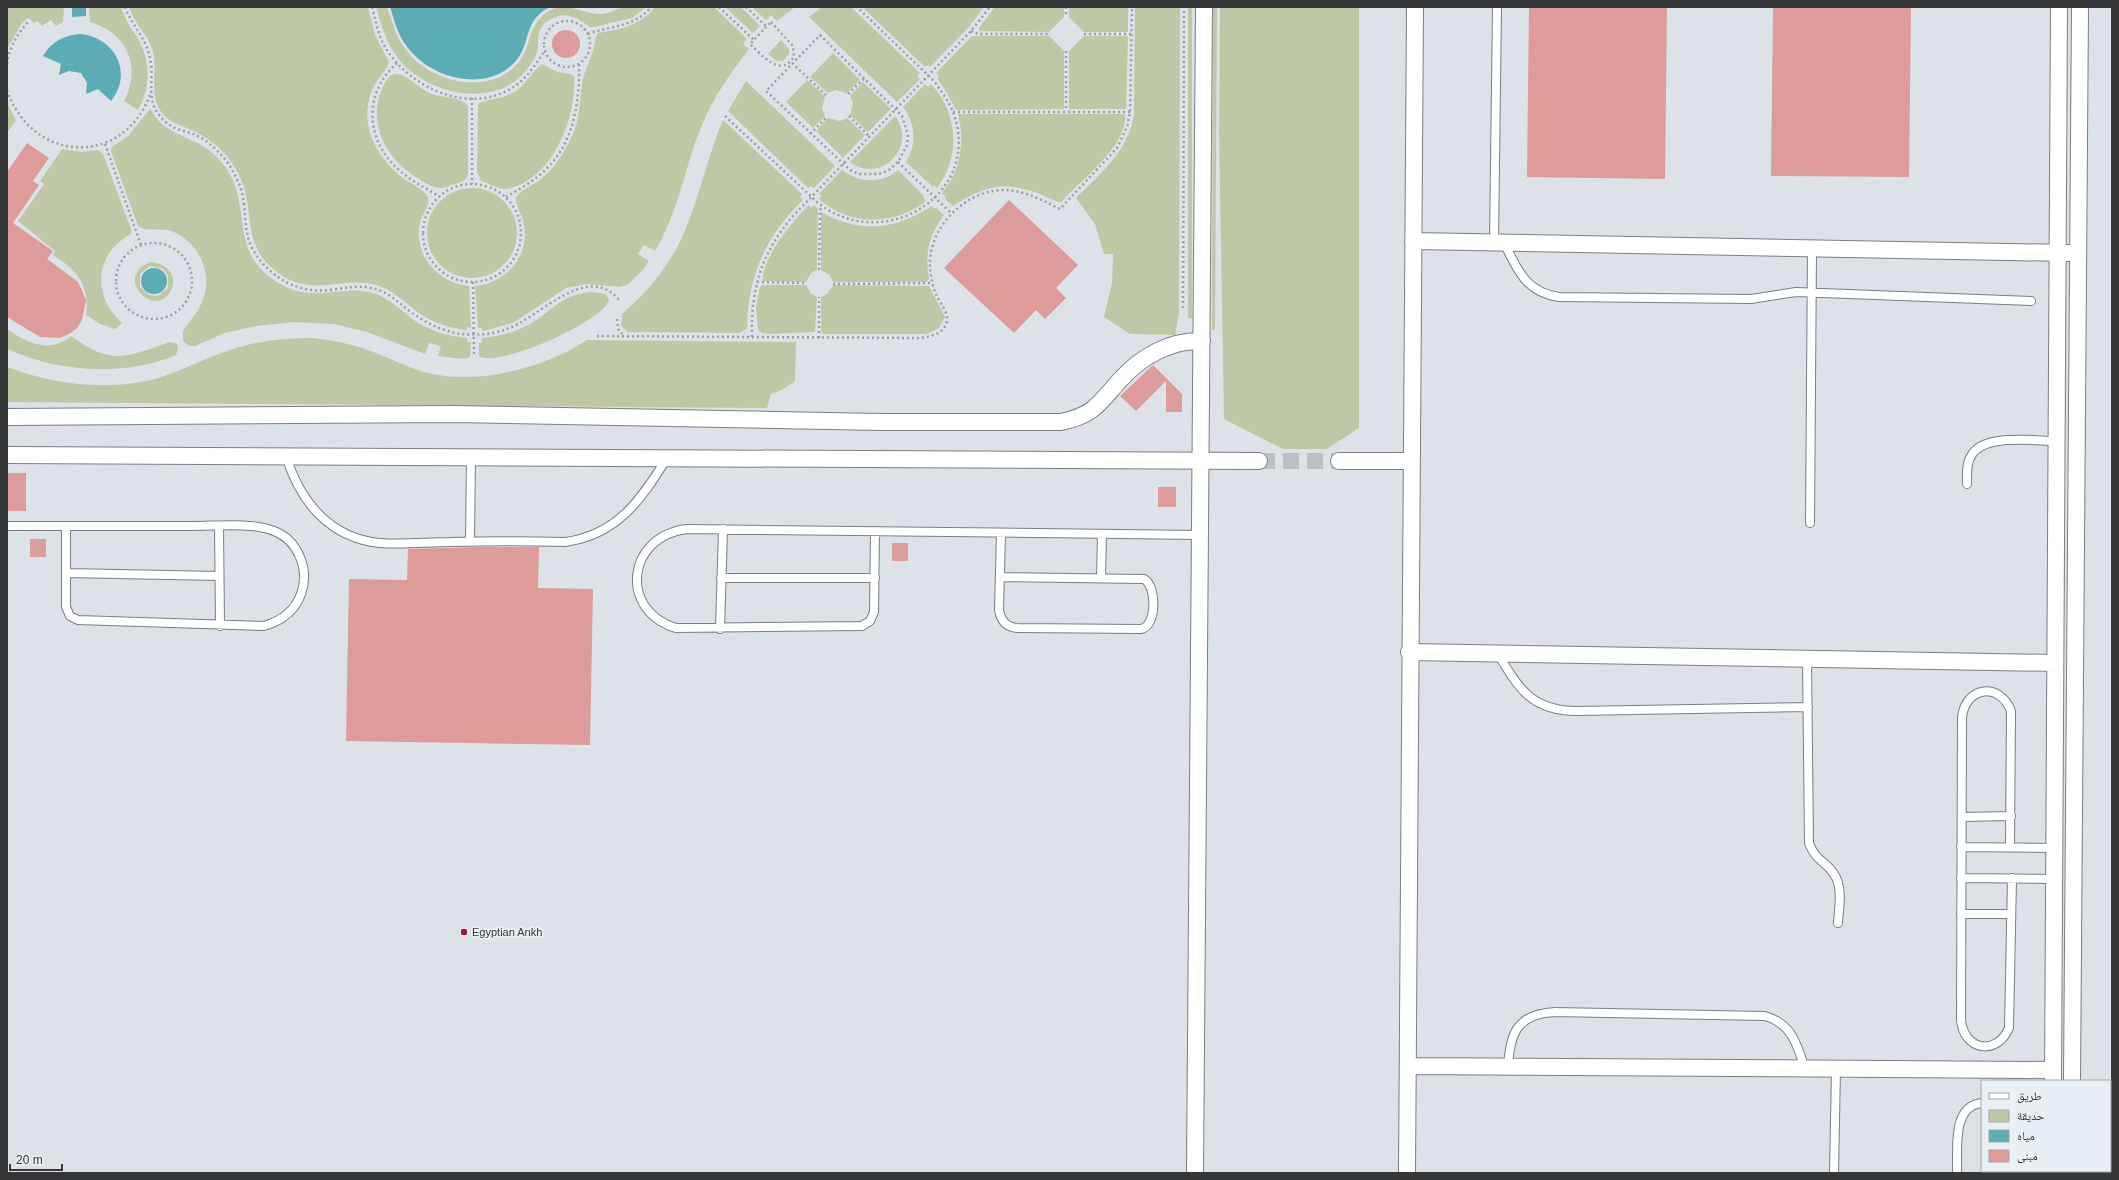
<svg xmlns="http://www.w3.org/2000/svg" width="2119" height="1180" font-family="Helvetica,'Noto Naskh Arabic',sans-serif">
  <rect width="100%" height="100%" fill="#dce2e8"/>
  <path fill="#bfc8a5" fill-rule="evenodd" d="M7,7H64L63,22L56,26L51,20L42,26L37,21L34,23L28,18L22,23L7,49Z
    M89,7H121C125,19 130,27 137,37C151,60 151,87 138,110L124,101C142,66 127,33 90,22Z
    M129,7H368L375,35L389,62C386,71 377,79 373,88C358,121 374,153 399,175C408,183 422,187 428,197C430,206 422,214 420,223C413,255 438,283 469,286L471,328L467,327V330C450,328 433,323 419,313C405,303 394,290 376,285C337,275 310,301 272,268C242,242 255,209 240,177C231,157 215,142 196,132C184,126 171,124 162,113C148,96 158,72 153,52C149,35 134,24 129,7Z
    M376,7H387C393,23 396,38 407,51C431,83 491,97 519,62C532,45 528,23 549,11C567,0 583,15 602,14C610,13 617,9 625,7C631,6 640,7 646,7L632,18L594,27H590C577,17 565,10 549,20C533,30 541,42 536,55C533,63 526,71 520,77C488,107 430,93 403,64C387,47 383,29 376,7Z
    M655,7H714L747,39L743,44L749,49C731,73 713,97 702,125C684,168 680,209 655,251L644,245L638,254L649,261L643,270L627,285L620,287L586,284L566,288L513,323L483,331L482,328H478L475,286C506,283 530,256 524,225C523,216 516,208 516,198C521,189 532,186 540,180C555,168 564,153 572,136C580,120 579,103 582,85C583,74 588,65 592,54C595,46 594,40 598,33C621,29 640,26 655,7Z
    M725,7H741L760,26L753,33Z
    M752,7H795L777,21L771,15L766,20Z
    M822,7H851L920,73L917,76L920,79L897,102L809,17Z
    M862,7H984L968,28L930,67L928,65L925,67Z
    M995,7H1064V17L1049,32L980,31L979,28Z
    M1069,7H1128V32H1084L1069,17Z
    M1135,7H1180L1179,313L1175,335L1130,334L1104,317L1112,283L1113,254H1104L1095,224L1076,198C1101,173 1129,150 1134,114Z
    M1188,7H1192V318H1188Z
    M1213,7H1217L1215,330H1212Z
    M1220,7H1359V428L1327,449H1283L1224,419L1219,133Z
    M972,36H1049L1064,51V109L956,110L947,93L937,78L939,76L936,73Z
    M1084,36H1128L1126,109H1069V51Z
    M781,40L789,49V54L783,61H777L768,54Z
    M833,53L860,80L847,93L835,90L828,93L810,77Z
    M542,64L557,72L570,74L574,76C577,117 553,180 507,189C499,190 489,183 481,181L477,171L478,104C487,98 502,100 516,91C526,84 532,71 542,64Z
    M393,74C405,72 419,88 429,93C440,98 460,96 468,106V173C467,180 462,182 455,184C450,185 446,188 441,188C433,188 425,183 419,179C390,162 370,131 379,97C382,88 385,79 393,74Z
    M807,80L825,96L822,108L825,116L813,128L786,102Z
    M746,81L835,166L814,188L811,186L808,188L728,111Z
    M863,82L891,109L868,132L850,115L853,103L850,96Z
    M925,84L928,87L931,84C958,112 961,157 937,188L934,185L933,187L906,162C917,144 916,124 903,107Z
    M7,103L16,120L7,133Z
    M150,109C154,114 158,121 163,125C185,141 204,140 223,164C256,205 224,256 284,286C319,303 345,283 376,294C390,300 399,308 411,318C427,330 446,336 467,338V342H471L470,357L462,359L438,356L441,346L429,343L425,354L367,332L334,324L293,322L256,326L225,333L195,346H189L183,341V331C188,322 197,314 201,304C216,275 198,239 168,230C158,228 146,232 138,226L111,151L112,147L128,136Z
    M958,114H1123L1125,115C1128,145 1080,181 1061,202C1053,201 1046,196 1038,193C1003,181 984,186 953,206L945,199L946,197L942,193C961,171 965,141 958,114Z
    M895,116C918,146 881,185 850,162Z
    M828,118L840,121L847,118L865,135L843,158L816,131Z
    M723,120L802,194L800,197L803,200C766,235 747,278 747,329L739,333L628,332L621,326L622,314C649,291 675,259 687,225C701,191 708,155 723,120Z
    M62,149L81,152L98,150L103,154L131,229V234C94,254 92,296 122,323L115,329L100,324L86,315C90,285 77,270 53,255L55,251L18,221L44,184L40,181Z
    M842,170C858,183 882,184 898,170L924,196L923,197L926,201C896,226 848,226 819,199L822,196L819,194Z
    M427 233a45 45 0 1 1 90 0a45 45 0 1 1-90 0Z
    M809,205L811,208L814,205L818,209L817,270L811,273L806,282L763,281C760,261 794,219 809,205Z
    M932,206L934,209L936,208L944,215C928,237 925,253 929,279L926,282H833L830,275L821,270V212C862,234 894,230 932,206Z
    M150,262C164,262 179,274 171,290C156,321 112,278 150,262ZM150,266L163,269L168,275V288L158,296L149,295L140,287V274Z
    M762,285H806L811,294L817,297L815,332L768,334L762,333L758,330L756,307L760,287Z
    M833,285L929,286L945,317L939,328L927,334H824L821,331V297L827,294Z
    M592,292L606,294L609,300C603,322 496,369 479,356V343H482V338C499,337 515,332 530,324C553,310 562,294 592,292Z
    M7,329C27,343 50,354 71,336C112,366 127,357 170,342L177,344L178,349L176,355C123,377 58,372 7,349Z
    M312,338C330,340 348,343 365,349C384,355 402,365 421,371C472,387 544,369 587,340L796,342L795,381L782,390L771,394L767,408L7,402V367C53,384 102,391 151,380C175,374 196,362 219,354C250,342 279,338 312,338Z"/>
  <path fill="#5cacb6" d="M72,7H86V16L72,17Z
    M390,7H550C522,21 532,43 515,62C486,93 432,79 408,48C398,36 395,22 390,7Z
    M80,34C114,37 134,72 111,101L98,89L86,94L87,83L81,73L69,71L59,75L61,64L43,56C51,42 64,35 80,34Z
    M141 281a13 13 0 1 1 26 0a13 13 0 1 1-26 0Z"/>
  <path fill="#dd9b9a" d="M1529,7H1667L1665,179L1527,177Z
    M1773,7H1911L1909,177L1771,176Z
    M552 44a14 14 0 1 1 28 0a14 14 0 1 1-28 0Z
    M27,143L49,158L33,181L39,185L13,223L53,251L47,259L78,282L86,300L82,320L77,328L69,334L60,338L40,337L7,317V172Z
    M1009,200L1078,265L1056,288L1066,298L1045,319L1036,310L1014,333L944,268Z
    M1153,365L1182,394V412H1166V381L1136,411L1120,396Z
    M7,473H26V511H7Z
    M1158,487H1176V507H1158Z
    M30,539H46V557H30Z
    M892,543H908V561H892Z
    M479,547H539L538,588L593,589L590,745L346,741L349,579L407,580L408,549Z"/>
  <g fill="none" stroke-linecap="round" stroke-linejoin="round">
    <path stroke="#bbc0c5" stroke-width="16" stroke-dasharray="16 8" stroke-linecap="butt" d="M1259,461H1339"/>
    <defs>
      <path id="lane" d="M1494,243L1497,7
        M1504,243C1518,270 1525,292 1559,297L1751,299L1796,292L2031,301
        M286,456C300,501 329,538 380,543C403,545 427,542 450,542C488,541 527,541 565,542C617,535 641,500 667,458
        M1967,484C1967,475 1966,464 1971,456C1983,433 2033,441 2056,441
        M1810,523L1812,248
        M7,526C69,526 130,526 192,526C216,526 252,522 274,531C298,540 310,570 301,594C295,611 281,621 264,626L78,620L70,616L66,607V526
        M219,526L220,626
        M875,531L874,612L870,621L862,626L676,628C618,610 627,536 687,529L1200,535
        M470,541L471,457
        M66,573L219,576
        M1000,577L1144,579C1157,586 1157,626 1141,629L1017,628C1006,627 1001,621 999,610L1001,533
        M721,578H875
        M1101,578L1102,534
        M720,629L723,529
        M1498,654C1519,689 1532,711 1577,711L1808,707
        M1807,659L1809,843C1816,862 1825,860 1834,874C1843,887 1839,907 1838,923
        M1962,817L2011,816
        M1961,847L2054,848
        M2010,847L2011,711C2000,682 1966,686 1962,717L1961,1020C1964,1051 1997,1056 2009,1028L2012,878
        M1961,878L2054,879
        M1961,914H2011
        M1508,1067C1510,1033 1517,1014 1555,1012L1765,1016C1792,1024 1797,1044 1805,1069
        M1834,1173L1836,1069
        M1957,1173C1958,1150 1951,1106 1982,1103
        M2008,1173V1171"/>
      <path id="street" d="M1413,241L2068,253
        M7,417L454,414L881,422H1061C1095,415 1099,403 1121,379C1142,356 1171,340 1202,341
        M7,455L1259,461
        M1339,461H1411
        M1409,652L2055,663
        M1408,1066L2053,1070
        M2053,1081L2059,7
        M2072,1081L2080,7
        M1195,1173L1204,7
        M1407,1173L1415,7
        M2052,1173V1171
        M2072,1173V1171"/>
    </defs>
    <use href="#lane" stroke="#7a7f84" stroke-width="10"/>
    <use href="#street" stroke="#7a7f84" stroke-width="18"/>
    <path stroke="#9ba0a4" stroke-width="2.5" stroke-dasharray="2 3" stroke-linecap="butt" d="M125,7C131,24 145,37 149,54C157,80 141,102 167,123C175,130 186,131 196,135C208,141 220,152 228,163C236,176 243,189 244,205C246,222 245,238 255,253C271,278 299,294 330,290C347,288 361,284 379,290C392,295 400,304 411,312C424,322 439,329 455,333C472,336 492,335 507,329C539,318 587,261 619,300
      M372,7C376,21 378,35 385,47C410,88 468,115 512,88C526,80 535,65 544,52
      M719,7L754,40
      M746,7L767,27
      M1066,7V17
      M544 44a23 23 0 1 1 46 0a23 23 0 1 1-46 0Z
      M771,22L793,46L794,57C780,78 762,55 750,44Z
      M971,31L979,34H1049
      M588,34C609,26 636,27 651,7
      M1084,34H1131
      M820,35L902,116L908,135L907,145L898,162L889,170L879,174H859L850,170L766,91Z
      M1066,51V111
      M397,63C363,93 365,140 399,170C411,181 426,188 440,197
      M792,63L826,95
      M7,69C7,50 16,36 28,22
      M7,90C32,163 122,168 150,95
      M848,94L865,78
      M472,98V184
      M953,112H1130
      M725,116L817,202C883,256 984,194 953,112C949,101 941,91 934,81L857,7
      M849,116L869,136
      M810,134L827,117
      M105,144L141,245
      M898,162L952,214
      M423 233a49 49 0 1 1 98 0a49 49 0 1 1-98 0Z
      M506,197C519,189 535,181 546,169C574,143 580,100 579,64
      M116 281a38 38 0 1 1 76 0a38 38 0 1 1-76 0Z
      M819,270L820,210L822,206
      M473,282L474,356
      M757,282L806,283
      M833,284L933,283
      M1183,308L1184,7
      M617,319L618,329L624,336
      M597,336L921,338C932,336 944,334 947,321C948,311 940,304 937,296C933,289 931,278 930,269C927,230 963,191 1003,190C1024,190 1042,200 1060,209L1117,148L1127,127L1130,112L1132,7
      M752,337C751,288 761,254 793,216L971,31L990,7
      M819,338V297"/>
    <use href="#lane" stroke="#fff" stroke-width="8"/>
    <use href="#street" stroke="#fff" stroke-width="16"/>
  </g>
  <circle fill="#a91445" stroke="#e9f0f5" stroke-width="1.5" cx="464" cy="932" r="4"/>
  <g text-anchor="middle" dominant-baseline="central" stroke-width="4" stroke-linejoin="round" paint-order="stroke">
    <g font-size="11" fill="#353739" stroke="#e9f0f5" text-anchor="start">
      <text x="472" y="932">Egyptian Ankh</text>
    </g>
  </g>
  <rect width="2119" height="1180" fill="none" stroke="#353739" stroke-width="16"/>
  <rect x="1981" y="1080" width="130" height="92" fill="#e9f0f5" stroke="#a1a6aa"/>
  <rect x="1989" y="1093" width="20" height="6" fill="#ffffff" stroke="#a1a6aa"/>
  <text x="2017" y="1100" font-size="12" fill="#353739">طريق</text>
  <rect x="1989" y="1110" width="20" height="12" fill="#bfc8a5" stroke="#a1a6aa"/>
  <text x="2017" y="1120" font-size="12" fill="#353739">حديقة</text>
  <rect x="1989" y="1130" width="20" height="12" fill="#5cacb6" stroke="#a1a6aa"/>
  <text x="2017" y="1140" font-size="12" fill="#353739">مياه</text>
  <rect x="1989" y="1150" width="20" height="12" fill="#dd9b9a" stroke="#a1a6aa"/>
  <text x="2017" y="1160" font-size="12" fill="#353739">مبنى</text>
  <path d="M10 1164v6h52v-6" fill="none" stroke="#353739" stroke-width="2"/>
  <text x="16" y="1164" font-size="12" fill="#353739" stroke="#e9f0f5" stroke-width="3" paint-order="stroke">20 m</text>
</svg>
